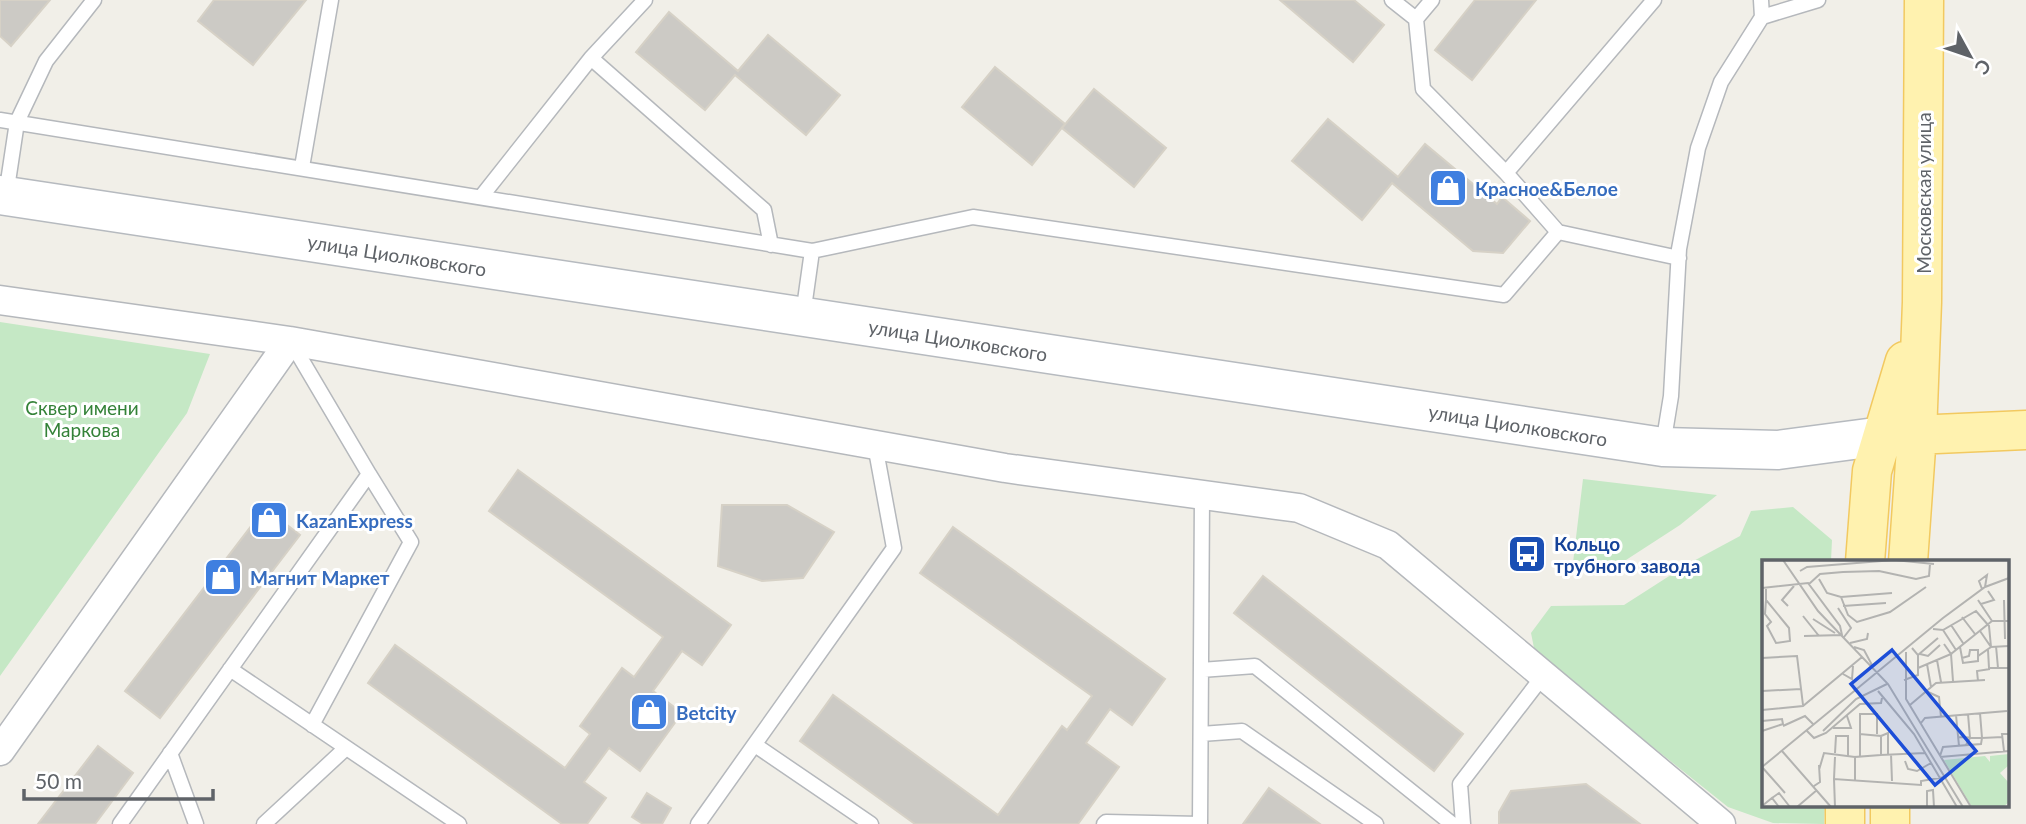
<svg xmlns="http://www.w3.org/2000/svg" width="2026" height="824" font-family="Lato,sans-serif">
  <rect width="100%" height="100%" fill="#f1efe8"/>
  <path fill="#c5e8c5" d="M0,322L210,354L187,413L0,676Z
    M1583,479L1717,495L1680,525L1626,560L1572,571Z
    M1793,507L1832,540L1831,561L1764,562V805H1825L1824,824L1773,823L1728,807L1535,653L1531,633L1551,606L1624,605L1688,564L1740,536L1751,511Z"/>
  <path fill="#cccac5" stroke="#d6d1c6" stroke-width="2" d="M0,0H50L11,46L0,36Z
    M214,0H306L253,65L198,21Z
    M1280,0H1354L1384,25L1353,62Z
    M1475,0H1536L1472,80L1435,50Z
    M669,12L738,71L768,35L840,95L806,135L735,75L705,110L636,52Z
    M995,67L1065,124L1032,165L962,107Z
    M1094,89L1166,148L1134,187L1062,128Z
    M1328,119L1398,177L1425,144L1497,204L1502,197L1530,221L1503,253L1473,251L1392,183L1362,220L1292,161Z
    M518,470L731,625L702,665L682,651L653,691L682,713L640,771L609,748L584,782L606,798L587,824H562L368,683L395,645L565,768L590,734L580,726L622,668L634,677L663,637L489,511Z
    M722,505H787L834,532L803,578L762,581L718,566Z
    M265,508L300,535L160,718L125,691Z
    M953,527L1165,679L1132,725L1110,709L1086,743L1119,767L1078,824H915L800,741L833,695L998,815L1062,726L1067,730L1092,696L920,573Z
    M1263,576L1463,734L1434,771L1234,613Z
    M98,746L133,773L95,824H38Z
    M1586,784L1640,824H1499V812L1511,791Z
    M1269,788L1320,824H1243Z
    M647,793L671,808L662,824H643L632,817Z"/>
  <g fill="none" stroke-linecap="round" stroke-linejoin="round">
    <defs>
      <path id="service" d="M1392,0L1416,19L1432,0
        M1762,17L1818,0
        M1416,19L1423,89L1506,173
        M591,58L764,210L771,245
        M0,120L812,251L973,217L1504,295L1558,232L1679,258
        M302,167L331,0
        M6,195L17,122L46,61L94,0
        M481,197L591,58L645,0
        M1558,232L1506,173L1654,0
        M803,315L812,251
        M1663,445L1671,396L1679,249L1698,148L1721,82L1762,17L1761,0
        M230,669L459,824
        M1201,670L1255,666L1452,824
        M312,725L411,542L369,474
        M1201,734L1242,731L1376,824
        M755,745L871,824
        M170,753L196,824
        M120,824L369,474L291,342
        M264,824L346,748
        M698,824L894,548L875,445
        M1104,824L1106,822L1200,824
        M1200,824L1202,495
        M1463,824L1460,784L1543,676"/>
      <path id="minor" d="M0,300L290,341L1005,468L1299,508L1388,545L1721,824
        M0,751L290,341"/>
      <path id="secondary" d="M0,195L1663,447L1778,450L1883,436"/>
      <path id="primary" d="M1892,436L2026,430
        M1865,562L1872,471L1905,361
        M1908,562L1917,434L1922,302L1924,0
        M1845,805V824
        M1890,805V824"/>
    </defs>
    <use href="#service" stroke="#b5b8bc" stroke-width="17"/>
    <use href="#minor" stroke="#b5b8bc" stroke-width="31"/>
    <use href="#secondary" stroke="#b6babf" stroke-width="41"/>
    <use href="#primary" stroke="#f2c960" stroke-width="41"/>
    <use href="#service" stroke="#fff" stroke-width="14"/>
    <use href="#minor" stroke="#fff" stroke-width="28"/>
    <use href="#secondary" stroke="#fff" stroke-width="38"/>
    <use href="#primary" stroke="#fff2af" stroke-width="38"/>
  </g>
  <defs>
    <symbol id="shop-square" viewBox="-11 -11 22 22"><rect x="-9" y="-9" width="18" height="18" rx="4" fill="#3f7fe0" stroke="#fff"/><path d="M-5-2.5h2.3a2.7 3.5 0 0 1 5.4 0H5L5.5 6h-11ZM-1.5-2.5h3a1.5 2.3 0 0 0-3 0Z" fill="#fff"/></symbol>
    <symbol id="bus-square" viewBox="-11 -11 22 22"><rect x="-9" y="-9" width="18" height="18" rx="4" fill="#1a4fb4" stroke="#fff"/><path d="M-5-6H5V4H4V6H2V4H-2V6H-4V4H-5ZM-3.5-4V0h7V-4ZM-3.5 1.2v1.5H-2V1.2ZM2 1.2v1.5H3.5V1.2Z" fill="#fff"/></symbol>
  </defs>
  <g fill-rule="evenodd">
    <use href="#shop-square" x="1426" y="166" width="44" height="44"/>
    <use href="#shop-square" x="247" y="498" width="44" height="44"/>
    <use href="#bus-square" x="1505" y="532" width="44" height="44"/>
    <use href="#shop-square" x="201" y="555" width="44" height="44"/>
    <use href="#shop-square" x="627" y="690" width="44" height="44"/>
  </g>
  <g text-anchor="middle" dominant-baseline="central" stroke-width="6" stroke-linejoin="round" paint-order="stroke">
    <g font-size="19" font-weight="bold" fill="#366cbe" stroke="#fff" text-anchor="start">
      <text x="1475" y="188">Красное&amp;Белое</text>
      <text x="296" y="520">KazanExpress</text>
      <text x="250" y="577">Магнит Маркет</text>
      <text x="676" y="712">Betcity</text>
    </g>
    <g font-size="19" fill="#5f6368" stroke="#fff">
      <text transform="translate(1923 193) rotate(-90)">Московская улица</text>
      <text transform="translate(397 255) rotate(9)">улица Циолковского</text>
      <text transform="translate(958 340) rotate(9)">улица Циолковского</text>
      <text transform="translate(1518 425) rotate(9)">улица Циолковского</text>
    </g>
    <g font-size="19" fill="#348238" stroke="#fff">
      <text x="82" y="407">Сквер имени<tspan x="82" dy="22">Маркова</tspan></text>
    </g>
    <g font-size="19" font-weight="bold" fill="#164399" stroke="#fff" text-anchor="start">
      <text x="1554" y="543">Кольцо<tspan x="1554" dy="22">трубного завода</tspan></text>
    </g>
  </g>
  <g transform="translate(1762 560)">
    <rect width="247" height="247" fill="#f1efe8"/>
    <path d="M247,194V205L238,213L247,223V242L241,247H210L182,200L223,196L228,202V196Z" fill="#c5e8c5"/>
    <path fill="none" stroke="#b3b3b1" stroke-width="2" d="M21,0L56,51L126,124L201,247M38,11L45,7L132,0L172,4M57,19L65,33L79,37L130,33M47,24L58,14L81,12L117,11L154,19L167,16L168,4M0,28L46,23L78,66L80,75L42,76M4,29V40L27,68L28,81L14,83L5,66L9,62L3,54L4,40M220,29L217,21L225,15L223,27M79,37L86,55L95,62L128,52L164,27M216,40L230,61M242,40L243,79M219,44L232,40L226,31M26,46L20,40L32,26M81,46L124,43M76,48L89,68L82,77M41,56L57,76M200,57L213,74M51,59L73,73M189,65L201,83M171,69L181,70L214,51L227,66L229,87L216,96V90H208L207,96L200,98M181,70L194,90M218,71L229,87L247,86M88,83L105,79L106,73M234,86L236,108M92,87L102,90L110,105M198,87L201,103L216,101V96M226,90L227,108H247M144,92V139L209,247M158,94L166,96L178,85M156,95L176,78M0,98L35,96L41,145M175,100L179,122M165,104L169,127M156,108L189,94L182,84M81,114L90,119L91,106M142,120L156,115V95L150,88M191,121L189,94L230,61H247M216,121L215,111L228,109M0,131L39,129M116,131L152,174L195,247M164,131L177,137L179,157M148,145L174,123L223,120M0,150L41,146L100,97M218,153L220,178L241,177M194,155L197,186M0,161L20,159L21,164L0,171M159,163L163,158L245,151M21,166L43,156L52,165M71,168H89L85,156M45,171L52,178L64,173L98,144L119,143L120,138M61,171L94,139L125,124M98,174V154H115V174M119,176L126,173V195M196,177L219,178M204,185L208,178L206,154M20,191L69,247M242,191L240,174H247M73,193L74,176H86V197M129,194L130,221M98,196V174L119,176V195L163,193M178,196L181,187L219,184L220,178M178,197L247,191M143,201L146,209L155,211L169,203M0,207L23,233M0,207L181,58L223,27L247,18M57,210L62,193L93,197M72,219L73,197M93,220V197L119,195M52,226L58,222L57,205M10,238L17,233L28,247M0,246L10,238L17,247M35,247L55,230M73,247L72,219L159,225V221L183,217M165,247V231L171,230L172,247"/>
    <path fill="#1d4ed8" fill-opacity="0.15" stroke="#1d4ed8" stroke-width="3.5" d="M130,90L214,191L173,225L89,124Z"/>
    <rect width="247" height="247" fill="none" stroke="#5f6368" stroke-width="3.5"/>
  </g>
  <g transform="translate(1970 56) rotate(130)" stroke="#ffffff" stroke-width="5" paint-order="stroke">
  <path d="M0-5L12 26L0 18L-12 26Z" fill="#5f6368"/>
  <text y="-10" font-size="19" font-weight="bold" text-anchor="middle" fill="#5f6368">С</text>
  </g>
  <path d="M24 789v10h189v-10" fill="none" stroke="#5f6368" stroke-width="3.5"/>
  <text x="35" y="789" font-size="21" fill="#5f6368" stroke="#ffffff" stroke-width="5" paint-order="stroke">50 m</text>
</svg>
